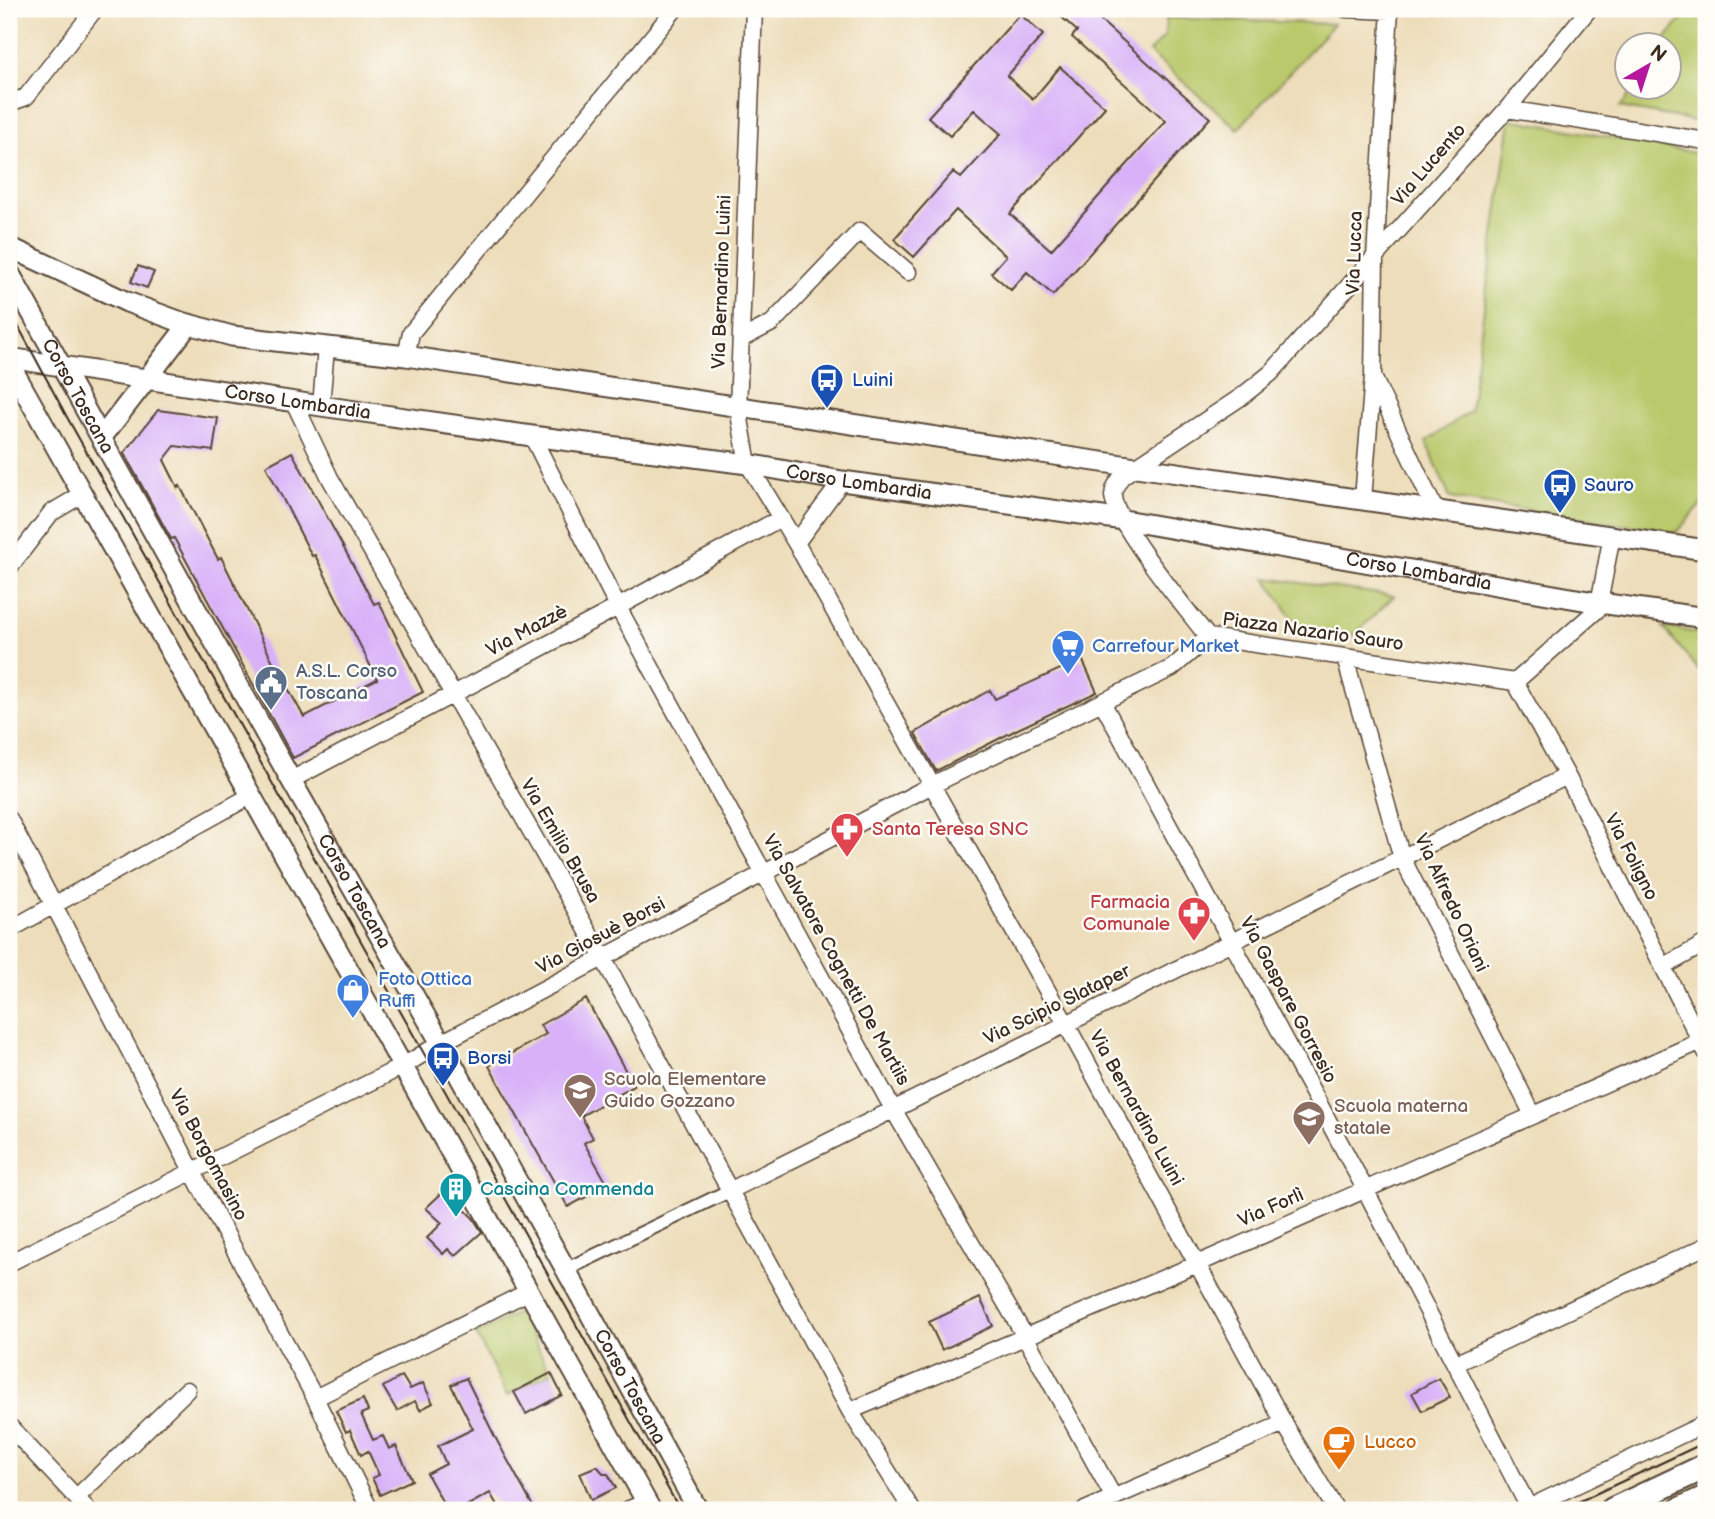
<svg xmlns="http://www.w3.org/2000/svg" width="1715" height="1519" font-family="'Balsamiq Sans',sans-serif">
  <rect width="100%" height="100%" fill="#fdfcf7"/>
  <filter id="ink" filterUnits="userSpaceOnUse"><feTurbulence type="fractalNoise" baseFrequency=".0143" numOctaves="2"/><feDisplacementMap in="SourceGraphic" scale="14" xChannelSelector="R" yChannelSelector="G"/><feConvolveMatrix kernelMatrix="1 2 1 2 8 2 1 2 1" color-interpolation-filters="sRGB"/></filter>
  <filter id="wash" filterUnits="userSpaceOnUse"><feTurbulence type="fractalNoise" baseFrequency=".00686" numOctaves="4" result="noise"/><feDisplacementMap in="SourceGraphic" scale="28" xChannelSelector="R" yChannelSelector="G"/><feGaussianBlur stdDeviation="1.57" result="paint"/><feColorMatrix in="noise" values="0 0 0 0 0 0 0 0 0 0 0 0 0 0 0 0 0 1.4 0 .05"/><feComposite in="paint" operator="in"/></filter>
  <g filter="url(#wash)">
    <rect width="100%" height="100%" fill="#edddba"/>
    <path fill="#bac96c" stroke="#7a7a45" stroke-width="2" d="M1690,9H1706V123L1620,107L1635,88H1670V46L1660,45Z
      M1166,18L1334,24L1238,129L1149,52L1165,36Z
      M1510,119L1706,155V499L1676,533L1450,498L1426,442L1470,411Z
      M1266,578L1394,596L1351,638L1301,632Z
      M1663,627L1706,634V679Z
      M520,1312L551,1373L507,1396L476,1334Z"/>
    <g id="blocks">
      <path fill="#d8b1f8" d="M1056,12L1092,13L1210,118L1053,295L1027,272L1011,290L991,273L1006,256L956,210L914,257L894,239L953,172L961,178L1001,134L974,110L950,136L928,117L1020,14L1043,35L1007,76L1033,99L1060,67L1105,107L1010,214L1051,250L1166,121L1072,37L1077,31Z
        M138,266L154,272L147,288L131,282Z
        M158,410L218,418L213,451L175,446L164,460L178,488L180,486L218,559L221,557L273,662L304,717L377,679L315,555L312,556L266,466L292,452L374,604L379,602L423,692L293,758L174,538L171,539L124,453Z
        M1082,659L1097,692L1020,728L936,771L915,733L990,690L995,699Z
        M586,999L634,1086L581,1116L593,1138L584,1143L608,1185L568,1207L489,1066L546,1034L540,1025Z
        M445,1190L473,1218L482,1232L455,1256L448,1249L443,1254L427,1238L442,1223L426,1208Z
        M980,1298L993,1326L942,1350L929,1322Z
        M551,1373L562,1395L526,1414L514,1392Z
        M402,1376L410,1389L423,1383L433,1403L420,1410L415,1401L397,1411L383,1387Z
        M466,1378L495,1437L535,1510H500L490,1493L459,1510H447L427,1474L446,1464L438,1446L473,1429L451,1385Z
        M1439,1378L1450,1397L1422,1411L1412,1393Z
        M363,1399L368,1411L361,1414L373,1440L383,1436L389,1449L396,1446L412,1480L380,1495L372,1478L379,1475L368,1451L361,1455L350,1430L346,1432L336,1411Z
        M597,1466L604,1474H608L616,1488L591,1500L580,1473Z"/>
    </g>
  </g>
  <g filter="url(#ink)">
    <use href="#blocks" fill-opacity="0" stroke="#564535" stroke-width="2"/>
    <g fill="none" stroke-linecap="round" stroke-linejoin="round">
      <defs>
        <path id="pedestrian" d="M565,1270L729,1191"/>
        <path id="minor" d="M754,9L738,408L748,464L796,543L1066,1024L1284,1423L1336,1510
          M1346,9L1390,11
          M1589,9L1507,109L1271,373L1241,397L1122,476C1118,482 1113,488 1113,496C1116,525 1188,611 1208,637L1515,682L1598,609L1612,535
          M9,100L15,101L26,97L95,9
          M1507,109L1706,141
          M741,339L772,323L860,231L908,272
          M406,356L411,333L675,9
          M1374,379L1435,510
          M294,402L330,478L603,958L850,1411L912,1510
          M321,406L326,347
          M532,436L618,607L893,1109L1026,1338L1114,1498
          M1363,499L1373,376L1375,258L1390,9
          M796,543L842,481
          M9,568L51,513L83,494
          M1345,658L1402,858L1533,1115
          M1515,682L1567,776L1706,1052
          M1102,702L1365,1189L1529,1508
          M291,780L603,615L781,518
          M9,819L201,1188L315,1398L370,1510
          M9,930L252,795
          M1663,967L1706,943
          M729,1191L1567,776
          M9,1263L403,1066L441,1043L932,785L1172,668L1208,637
          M1455,1364L1706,1246
          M315,1398L530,1291
          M850,1411L1197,1264L1706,1039
          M9,1426L88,1510
          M77,1497L187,1390
          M627,1510L646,1502
          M1085,1510L1284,1423
          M1524,1510L1706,1423"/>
        <g id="tertiary">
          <path d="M9,247L127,302L181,322L232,336L406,356L1081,459L1706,550"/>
          <path id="s1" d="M9,272L291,780L451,1061L698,1510"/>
          <path id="s2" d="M9,358L321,406L532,436L748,464L842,481L1124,520L1600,603L1706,618"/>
          <path d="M9,363L651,1510"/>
          <path d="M102,437L189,324"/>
        </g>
        <path id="primary" d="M1613,1510L1706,1466
          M1680,1510L1706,1498"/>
      </defs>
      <use href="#pedestrian" stroke="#564535" stroke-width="16"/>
      <use href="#minor" stroke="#564535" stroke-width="19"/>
      <use href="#tertiary" stroke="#564535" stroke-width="23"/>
      <use href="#primary" stroke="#564535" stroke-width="28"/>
      <use href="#pedestrian" stroke="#fff" stroke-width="12"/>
      <use href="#minor" stroke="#fff" stroke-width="16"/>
      <use href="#tertiary" stroke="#fff" stroke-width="19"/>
      <use href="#primary" stroke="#fff" stroke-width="24"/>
      <path stroke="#3b2a1e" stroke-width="2" d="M9,309L68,419L680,1510
        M1561,1510L1706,1442"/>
    </g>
  </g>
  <defs>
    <symbol id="bus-pin" viewBox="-11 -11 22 30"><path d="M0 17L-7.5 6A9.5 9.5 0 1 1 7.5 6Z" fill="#1a4fb4" stroke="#fdfcf7"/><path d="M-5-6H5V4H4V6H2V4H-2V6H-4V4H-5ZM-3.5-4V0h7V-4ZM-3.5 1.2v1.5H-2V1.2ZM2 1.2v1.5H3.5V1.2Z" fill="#fff"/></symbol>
    <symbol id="supermarket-pin" viewBox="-11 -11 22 30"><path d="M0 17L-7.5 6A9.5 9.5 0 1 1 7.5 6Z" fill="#3f7fe0" stroke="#fdfcf7"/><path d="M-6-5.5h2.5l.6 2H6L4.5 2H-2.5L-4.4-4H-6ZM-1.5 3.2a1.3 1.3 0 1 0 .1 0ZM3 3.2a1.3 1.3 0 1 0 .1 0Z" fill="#fff"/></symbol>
    <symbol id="civic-pin" viewBox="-11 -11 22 30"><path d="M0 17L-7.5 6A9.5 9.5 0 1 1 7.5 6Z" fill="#5c6f8a" stroke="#fdfcf7"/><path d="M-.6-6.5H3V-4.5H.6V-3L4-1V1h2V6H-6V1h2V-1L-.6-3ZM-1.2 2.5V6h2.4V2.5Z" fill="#fff"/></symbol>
    <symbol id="pharmacy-pin" viewBox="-11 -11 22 30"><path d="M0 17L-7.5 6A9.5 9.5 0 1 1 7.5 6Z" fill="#e0444e" stroke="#fdfcf7"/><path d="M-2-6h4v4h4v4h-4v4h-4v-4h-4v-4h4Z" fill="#fff"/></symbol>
    <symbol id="shop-pin" viewBox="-11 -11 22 30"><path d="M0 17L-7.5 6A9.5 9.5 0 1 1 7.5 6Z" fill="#3f7fe0" stroke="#fdfcf7"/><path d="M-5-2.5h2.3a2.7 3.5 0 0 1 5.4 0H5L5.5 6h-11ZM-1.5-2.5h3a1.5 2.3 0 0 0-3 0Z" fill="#fff"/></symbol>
    <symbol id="school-pin" viewBox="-11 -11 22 30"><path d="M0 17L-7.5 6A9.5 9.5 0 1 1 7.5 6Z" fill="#8d6e63" stroke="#fdfcf7"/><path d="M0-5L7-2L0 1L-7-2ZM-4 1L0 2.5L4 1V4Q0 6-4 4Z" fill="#fff"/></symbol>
    <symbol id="building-pin" viewBox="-11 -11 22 30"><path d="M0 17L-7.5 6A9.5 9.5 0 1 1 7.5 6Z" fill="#0f9aa8" stroke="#fdfcf7"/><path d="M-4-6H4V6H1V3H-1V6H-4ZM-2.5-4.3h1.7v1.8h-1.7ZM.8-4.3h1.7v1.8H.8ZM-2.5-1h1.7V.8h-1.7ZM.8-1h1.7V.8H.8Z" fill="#fff"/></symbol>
    <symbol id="cafe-pin" viewBox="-11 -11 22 30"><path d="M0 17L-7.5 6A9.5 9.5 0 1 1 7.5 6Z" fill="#e8710a" stroke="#fdfcf7"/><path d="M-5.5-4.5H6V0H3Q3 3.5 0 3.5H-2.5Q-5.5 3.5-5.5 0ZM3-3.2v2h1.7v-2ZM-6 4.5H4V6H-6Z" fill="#fff"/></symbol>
  </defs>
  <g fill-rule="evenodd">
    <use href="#bus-pin" x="808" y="361" width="38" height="52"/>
    <use href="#bus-pin" x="1541" y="466" width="38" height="52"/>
    <use href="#supermarket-pin" x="1049" y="627" width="38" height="52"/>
    <use href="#civic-pin" x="252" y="663" width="38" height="52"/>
    <use href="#pharmacy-pin" x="828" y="810" width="38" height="52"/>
    <use href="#pharmacy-pin" x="1175" y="894" width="38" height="52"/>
    <use href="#shop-pin" x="334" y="971" width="38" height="52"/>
    <use href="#bus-pin" x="424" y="1039" width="38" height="52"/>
    <use href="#school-pin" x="561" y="1071" width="38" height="52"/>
    <use href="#school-pin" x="1290" y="1098" width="38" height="52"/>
    <use href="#building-pin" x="437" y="1170" width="38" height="52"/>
    <use href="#cafe-pin" x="1320" y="1423" width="38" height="52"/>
  </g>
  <g text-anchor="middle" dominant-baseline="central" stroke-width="5" stroke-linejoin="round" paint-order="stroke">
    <g font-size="19" fill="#3b2a1e" stroke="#fdfcf7">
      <text transform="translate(1429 165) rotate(-49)">Via Lucento</text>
      <text transform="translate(1355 253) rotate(-88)">Via Lucca</text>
      <text transform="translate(722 282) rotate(-88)">Via Bernardino Luini</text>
      <text stroke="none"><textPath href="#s1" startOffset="142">Corso Toscana</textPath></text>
      <text stroke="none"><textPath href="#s2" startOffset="292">Corso Lombardia</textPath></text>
      <text stroke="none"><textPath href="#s2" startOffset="859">Corso Lombardia</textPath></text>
      <text stroke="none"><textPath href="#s2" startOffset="1426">Corso Lombardia</textPath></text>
      <text transform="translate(527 631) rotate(-28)">Via Mazzè</text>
      <text transform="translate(1313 632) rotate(8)">Piazza Nazario Sauro</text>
      <text transform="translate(560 841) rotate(60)">Via Emilio Brusa</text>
      <text transform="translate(1631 857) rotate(63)">Via Foligno</text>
      <text stroke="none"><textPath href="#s1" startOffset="709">Corso Toscana</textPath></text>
      <text transform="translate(1451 903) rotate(65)">Via Alfredo Oriani</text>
      <text transform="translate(601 936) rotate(-28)">Via Giosuè Borsi</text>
      <text transform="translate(836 960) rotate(61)">Via Salvatore Cognetti De Martiis</text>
      <text transform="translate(1288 1000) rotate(62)">Via Gaspare Gorresio</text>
      <text transform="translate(1057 1005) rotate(-26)">Via Scipio Slataper</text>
      <text transform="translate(1136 1108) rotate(61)">Via Bernardino Luini</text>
      <text transform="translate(208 1155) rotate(62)">Via Borgomasino</text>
      <text transform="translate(1271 1208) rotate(-24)">Via Forlì</text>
      <text stroke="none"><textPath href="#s1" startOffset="1276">Corso Toscana</textPath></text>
    </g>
    <g font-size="19" fill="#164399" stroke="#fdfcf7" text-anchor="start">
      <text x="852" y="380">Luini</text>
      <text x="1584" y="485">Sauro</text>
      <text x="467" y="1058">Borsi</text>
    </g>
    <g font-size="19" fill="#366cbe" stroke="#fdfcf7" text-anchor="start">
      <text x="1092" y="646">Carrefour Market</text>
      <text x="378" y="979">Foto Ottica<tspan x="378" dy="22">Ruffi</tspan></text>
    </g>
    <g font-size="19" fill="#4e5e75" stroke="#fdfcf7" text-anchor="start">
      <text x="296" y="671">A.S.L. Corso<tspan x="296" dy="22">Toscana</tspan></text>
    </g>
    <g font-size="19" fill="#be3a42" stroke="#fdfcf7" text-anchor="start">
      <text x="872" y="829">Santa Teresa SNC</text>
      <text x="1170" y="902" text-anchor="end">Farmacia<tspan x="1170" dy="22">Comunale</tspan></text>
    </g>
    <g font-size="19" fill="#785e54" stroke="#fdfcf7" text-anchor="start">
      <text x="604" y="1079">Scuola Elementare<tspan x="604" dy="22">Guido Gozzano</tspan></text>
      <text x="1334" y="1106">Scuola materna<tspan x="1334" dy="22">statale</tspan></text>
    </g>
    <g font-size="19" fill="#0d838f" stroke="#fdfcf7" text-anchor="start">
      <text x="480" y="1189">Cascina Commenda</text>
    </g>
    <g font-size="19" fill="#c56008" stroke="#fdfcf7" text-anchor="start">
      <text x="1364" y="1442">Lucco</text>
    </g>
  </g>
  <rect width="1715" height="1519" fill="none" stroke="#fdfcf7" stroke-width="35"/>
  <g transform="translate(1648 66) rotate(39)"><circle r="33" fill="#fdfcf7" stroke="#afa8a0" stroke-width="2"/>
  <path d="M0-5L12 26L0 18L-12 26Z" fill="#b5179e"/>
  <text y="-10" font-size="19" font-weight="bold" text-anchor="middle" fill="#3b2a1e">N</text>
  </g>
</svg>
